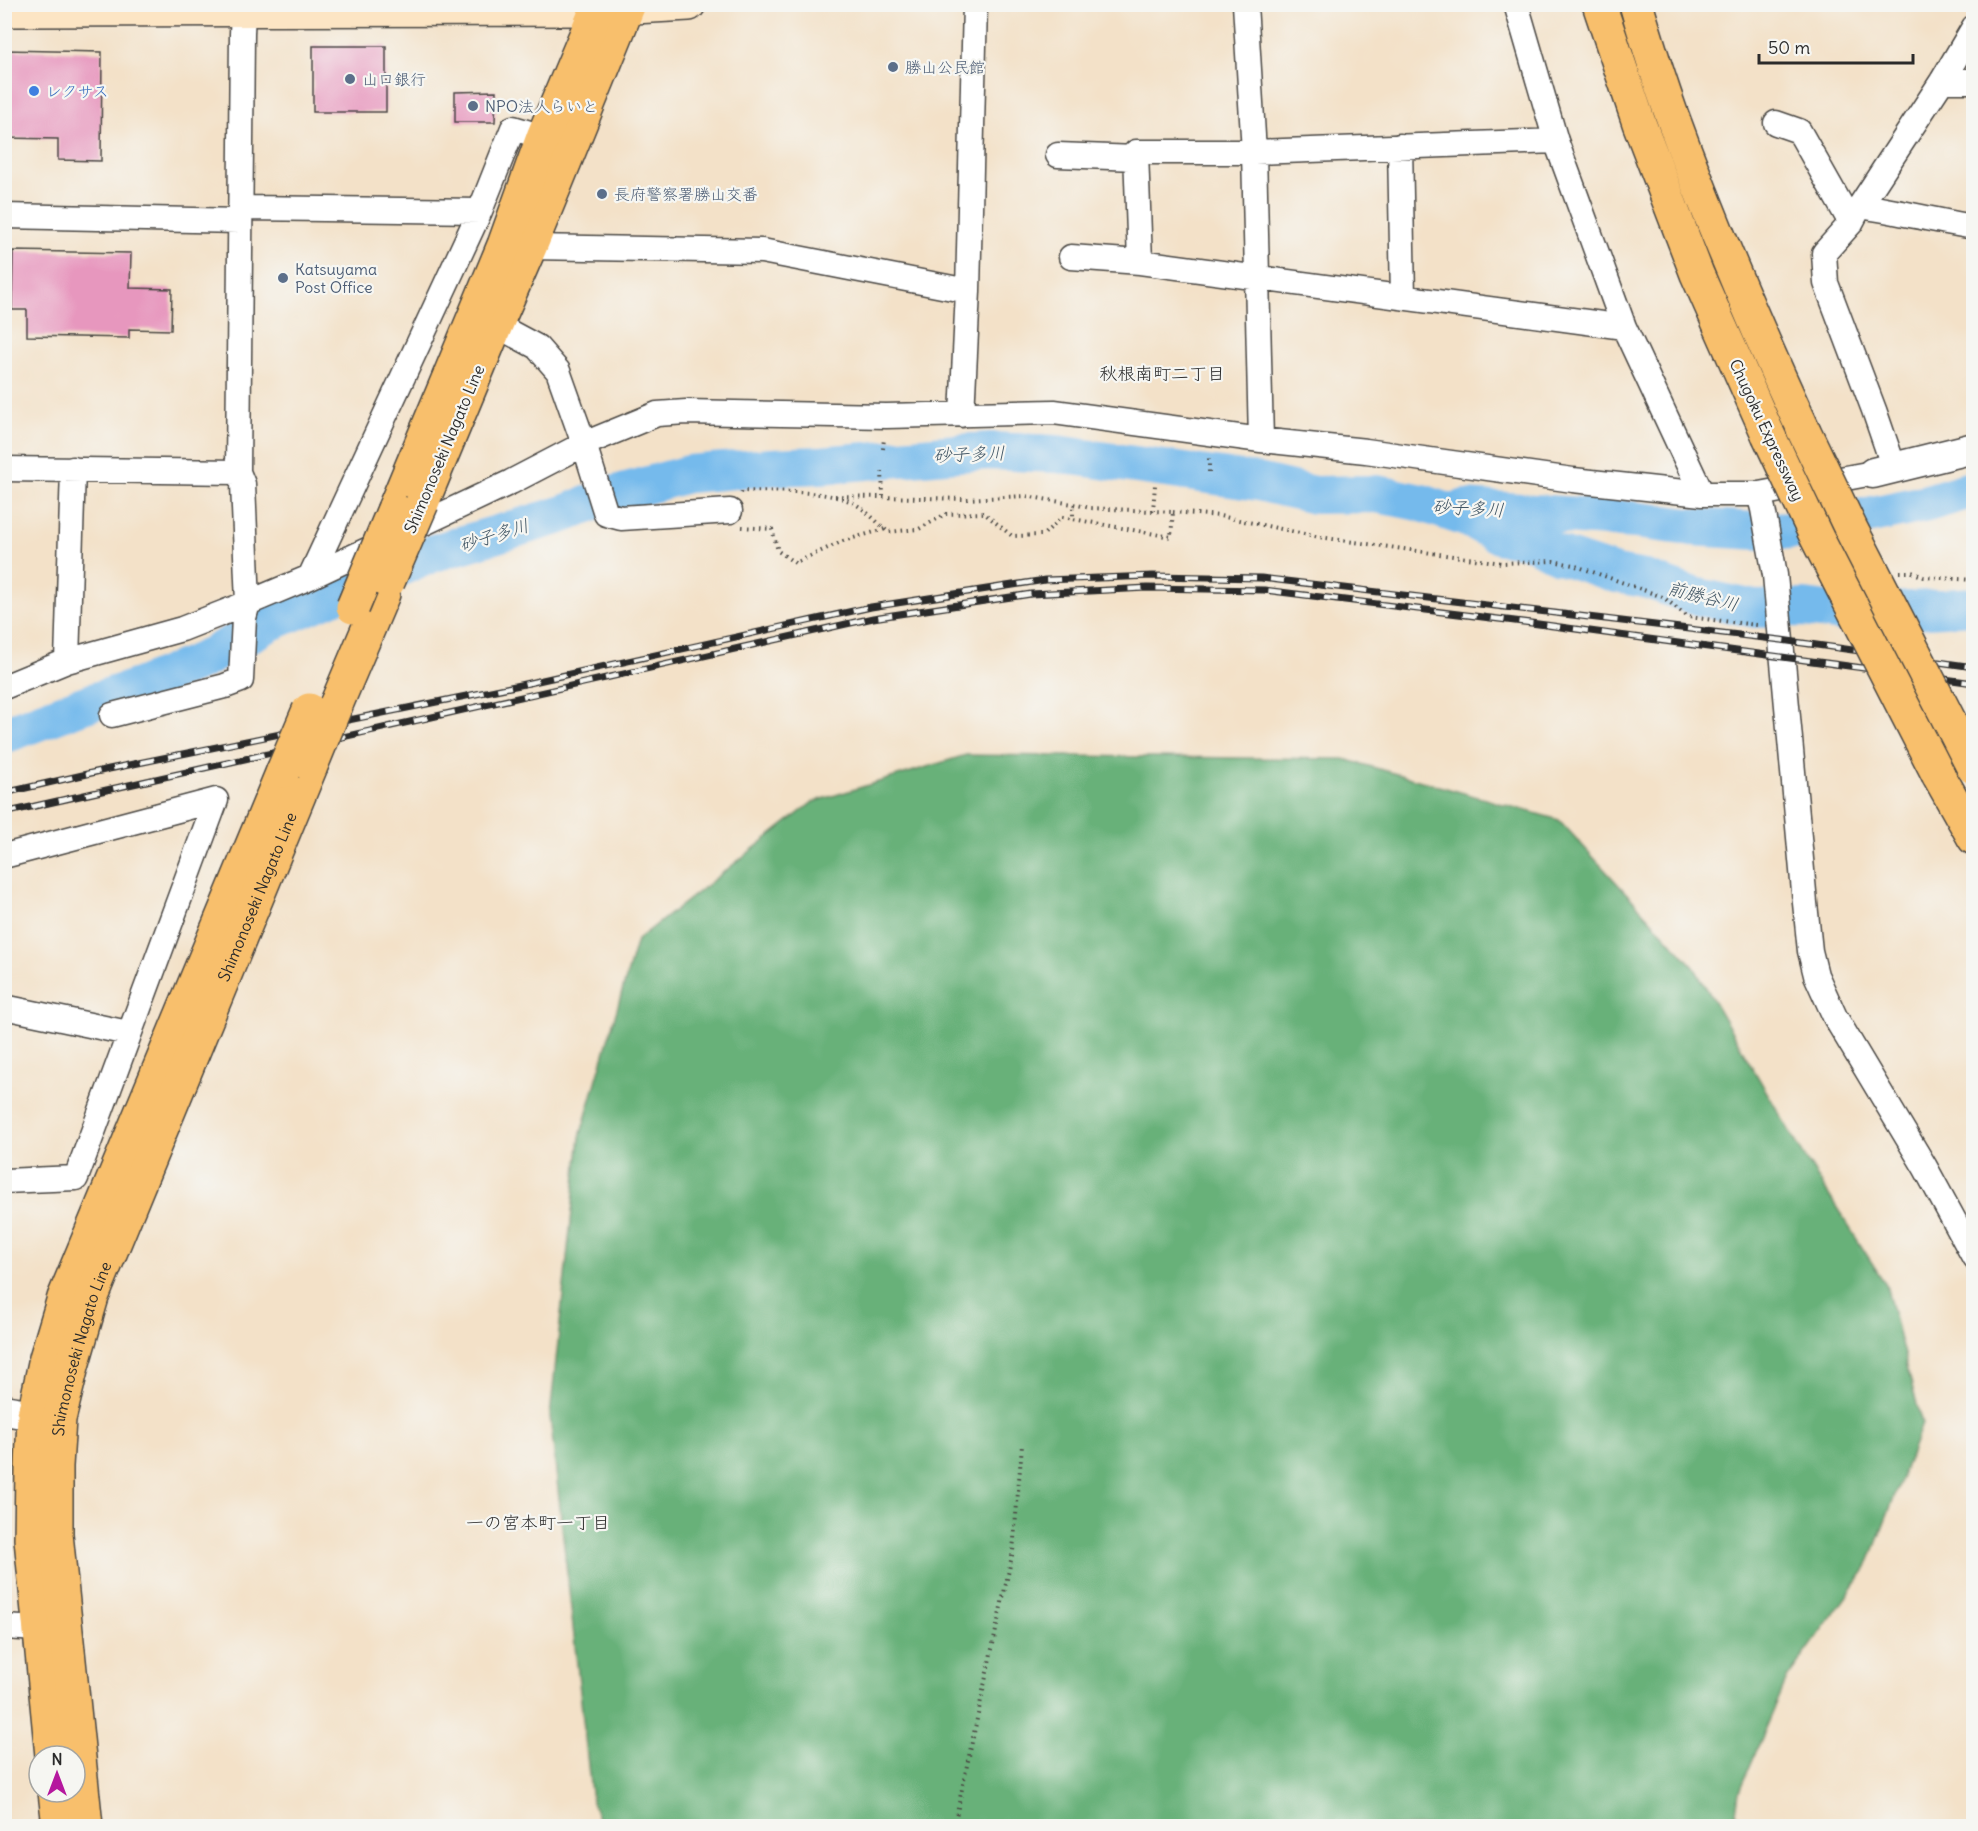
<svg xmlns="http://www.w3.org/2000/svg" width="1978" height="1831" font-family="Delius,'Klee One',sans-serif">
  <rect width="100%" height="100%" fill="#f6f6f2"/>
  <filter id="ink" filterUnits="userSpaceOnUse"><feTurbulence type="fractalNoise" baseFrequency=".0167" numOctaves="2"/><feDisplacementMap in="SourceGraphic" scale="12" xChannelSelector="R" yChannelSelector="G"/><feConvolveMatrix kernelMatrix="1 2 1 2 8 2 1 2 1" color-interpolation-filters="sRGB"/></filter>
  <filter id="wash" filterUnits="userSpaceOnUse"><feTurbulence type="fractalNoise" baseFrequency=".008" numOctaves="4" result="noise"/><feDisplacementMap in="SourceGraphic" scale="24" xChannelSelector="R" yChannelSelector="G"/><feGaussianBlur stdDeviation="1.35" result="paint"/><feColorMatrix in="noise" values="0 0 0 0 0 0 0 0 0 0 0 0 0 0 0 0 0 1.4 0 .05"/><feComposite in="paint" operator="in"/></filter>
  <g filter="url(#wash)">
    <rect width="100%" height="100%" fill="#f3e1c8"/>
    <path fill="#67b179" stroke="#496e52" stroke-width="1.5" d="M966,755L1344,759L1559,820L1694,967L1804,1156L1886,1285L1922,1424L1867,1568L1787,1679L1739,1792L1734,1826H601L592,1802L550,1416L580,1137L637,940L813,802Z"/>
    <g fill="none" stroke-linecap="round" stroke-linejoin="round">
      <path stroke="#75baec" stroke-width="38" d="M1465,508L1634,520L1690,527L1758,531L1801,530L1924,504L1974,489
        M4,735L80,706L141,686L201,661L271,622L434,553L561,515L615,494L688,474L771,467L821,465L957,453L991,451L1057,454L1258,482L1314,495L1376,494L1393,497L1422,503L1469,519L1501,536L1526,539L1559,555L1616,574L1645,579L1694,596L1755,609L1805,608L1849,614L1974,606"/>
    </g>
    <g id="blocks">
      <path fill="#e797be" d="M313,46H386V112H313Z
        M4,50L102,52L101,161L58,160V139L4,138Z
        M496,91L495,122H455V92Z
        M13,251L131,253L130,288L172,289L171,330L129,329V338L27,336V310H12Z"/>
    </g>
  </g>
  <g filter="url(#ink)">
    <use href="#blocks" fill-opacity="0" stroke="#494643" stroke-width="1.5"/>
    <g fill="none" stroke-linecap="round" stroke-linejoin="round">
      <defs>
        <path id="minor" d="M1245,4L1254,152L1261,440
          M1516,4L1556,141L1624,327L1702,494
          M1942,81H1974
          M1776,123L1799,131L1851,223
          M1556,141L1254,152H1136L1140,262L1624,327
          M1400,146L1403,297
          M1058,155L1136,158
          M1860,206C1898,211 1935,221 1974,227
          M240,208L480,211
          M4,216L240,221
          M530,247L762,251L968,291
          M1071,257L1140,262
          M496,325L537,347L558,371L584,444L606,514L621,518L730,511
          M962,415L968,291L975,4
          M1894,468L1874,410L1826,283L1824,253L1851,223L1860,206L1942,81L1974,27
          M4,469L238,472
          M1759,494L1763,509L1775,575L1805,903L1810,951L1816,975L1835,1017L1925,1167L1974,1257
          M310,577L480,211L513,128L543,137
          M67,661L73,469
          M4,687L67,661L182,629L248,603L310,577L511,482L584,444L657,414L686,412L886,416L1054,412L1261,440L1366,451L1573,480L1702,494H1759L1873,473
          M112,715L225,686L241,680L244,618L248,603L243,484L238,472L242,34L243,10L248,4
          M4,856L216,800L76,1178L4,1181
          M4,1007L128,1033
          M4,1627L56,1630"/>
        <path id="tertiary" d="M1873,473L1974,448
          M4,1410L58,1419"/>
        <path id="secondary" d="M4,10L597,9L689,4"/>
        <g id="primary">
          <path d="M422,503L496,325L530,247L629,4"/>
          <path d="M394,509L504,245L543,137L599,4"/>
          <path d="M336,705L383,594"/>
          <path d="M52,1756L31,1539L32,1469L34,1415L46,1358L64,1298L283,771"/>
          <path d="M55,1792L59,1826"/>
          <path id="s1" d="M86,1826L56,1534V1466L59,1419L72,1366L92,1297L311,766"/>
        </g>
        <path id="motorway" d="M1599,4L1639,123L1697,274L1768,434
          M1636,4C1647,41 1658,77 1671,113C1710,220 1755,325 1803,429
          M1938,774L1974,838"/>
      </defs>
      <use href="#minor" stroke="#494643" stroke-width="27"/>
      <use href="#tertiary" stroke="#494643" stroke-width="33"/>
      <use href="#secondary" stroke="#494643" stroke-width="36"/>
      <use href="#primary" stroke="#494643" stroke-width="36"/>
      <use href="#motorway" stroke="#494643" stroke-width="36"/>
      <path stroke="#494643" stroke-width="4" stroke-dasharray="1.5 4.5" stroke-linecap="butt" d="M883,449L884,438
        M882,471L883,496
        M1209,472V454
        M741,493L742,491C772,492 832,489 857,505C868,512 879,524 888,532L919,529L946,514L984,513L1012,536L1043,535L1062,517L1073,519L1171,537L1173,512L1090,508L1073,504V519
        M835,496L966,499L1026,496L1073,504
        M1153,511L1155,485
        M1173,512L1220,516L1319,537L1502,563L1553,561L1573,565L1663,597L1688,617L1757,625
        M742,527L772,529L778,551L795,563L843,541L885,529
        M1900,572H1912L1924,577L1974,580
        M954,1826L1013,1551L1022,1445"/>
      <use href="#minor" stroke="#fff" stroke-width="24"/>
      <use href="#tertiary" stroke="#fff" stroke-width="30"/>
      <use href="#secondary" stroke="#fce5c4" stroke-width="33"/>
      <use href="#primary" stroke="#f8bf6c" stroke-width="33"/>
      <use href="#motorway" stroke="#f8bf6c" stroke-width="33"/>
      <defs>
        <path id="rail" d="M4,793L109,769L520,685L871,607L1045,580L1153,576L1261,578L1781,640L1974,667
          M4,813L873,618L1031,594L1147,588L1264,590L1531,623L1974,683"/>
      </defs>
      <use href="#rail" stroke="#2b2b2b" stroke-width="7"/>
      <use href="#rail" stroke="#f6f6f2" stroke-width="4.5" stroke-dasharray="14" stroke-linecap="butt"/>
      <defs>
        <path id="primary-bridge" d="M388,582L422,503
          M353,607L394,509
          M311,766L336,705
          M283,771L309,710"/>
        <path id="motorway-bridge" d="M1803,429L1851,529L1973,767
          M1768,434L1817,538L1938,774"/>
      </defs>
      <use href="#primary-bridge" stroke="#494643" stroke-width="36" stroke-linecap="butt"/>
      <use href="#motorway-bridge" stroke="#494643" stroke-width="36" stroke-linecap="butt"/>
      <use href="#primary-bridge" stroke="#f8bf6c" stroke-width="33"/>
      <use href="#motorway-bridge" stroke="#f8bf6c" stroke-width="33"/>
    </g>
  </g>
  <g fill="#5c6f8a" stroke="#f6f6f2" stroke-width="2">
    <circle cx="893" cy="67" r="6"/>
    <circle cx="350" cy="79" r="6"/>
    <circle cx="473" cy="106" r="6"/>
    <circle cx="602" cy="194" r="6"/>
    <circle cx="283" cy="278" r="6"/>
  </g>
  <circle fill="#3f7fe0" stroke="#f6f6f2" stroke-width="2" cx="34" cy="91" r="6"/>
  <g text-anchor="middle" dominant-baseline="central" stroke-width="4.5" stroke-linejoin="round" paint-order="stroke">
    <g font-size="16" fill="#4e5e75" stroke="#f6f6f2" text-anchor="start">
      <text x="905" y="67">勝山公民館</text>
      <text x="362" y="79">山口銀行</text>
      <text x="485" y="106">NPO法人らいと</text>
      <text x="614" y="194">長府警察署勝山交番</text>
      <text x="295" y="269">Katsuyama<tspan x="295" dy="18">Post Office</tspan></text>
    </g>
    <g font-size="16" fill="#366cbe" stroke="#f6f6f2" text-anchor="start">
      <text x="46" y="91">レクサス</text>
    </g>
    <g font-size="16" fill="#2b2b2b" stroke="#f6f6f2">
      <text transform="translate(1767 430) rotate(65)">Chugoku Expressway</text>
      <text transform="translate(444 449) rotate(-67)">Shimonoseki Nagato Line</text>
      <text stroke="none"><textPath href="#s1" startOffset="968">Shimonoseki Nagato Line</textPath></text>
      <text stroke="none"><textPath href="#s1" startOffset="482">Shimonoseki Nagato Line</textPath></text>
    </g>
    <g font-size="18" fill="#2b2b2b" stroke="#f6f6f2">
      <text x="1162" y="373">秋根南町二丁目</text>
      <text x="538" y="1522">一の宮本町一丁目</text>
    </g>
    <g font-size="18" font-style="italic" fill="#415665" stroke="#f6f6f2">
      <text transform="translate(969 454) rotate(-2)">砂子多川</text>
      <text transform="translate(1468 508) rotate(3)">砂子多川</text>
      <text transform="translate(494 535) rotate(-17)">砂子多川</text>
      <text transform="translate(1703 596) rotate(14)">前勝谷川</text>
    </g>
  </g>
  <rect width="1978" height="1831" fill="none" stroke="#f6f6f2" stroke-width="24"/>
  <g transform="translate(57 1774)"><circle r="28" fill="#f6f6f2" stroke="#a5a5a2" stroke-width="1.5"/>
  <path d="M0-4.5L10 22L0 15L-10 22Z" fill="#b5179e"/>
  <text y="-9" font-size="16" font-weight="bold" text-anchor="middle" fill="#2b2b2b">N</text>
  </g>
  <path d="M1759 54v9h154v-9" fill="none" stroke="#2b2b2b" stroke-width="3"/>
  <text x="1768" y="54" font-size="18" fill="#2b2b2b" stroke="#f6f6f2" stroke-width="4.5" paint-order="stroke">50 m</text>
</svg>
